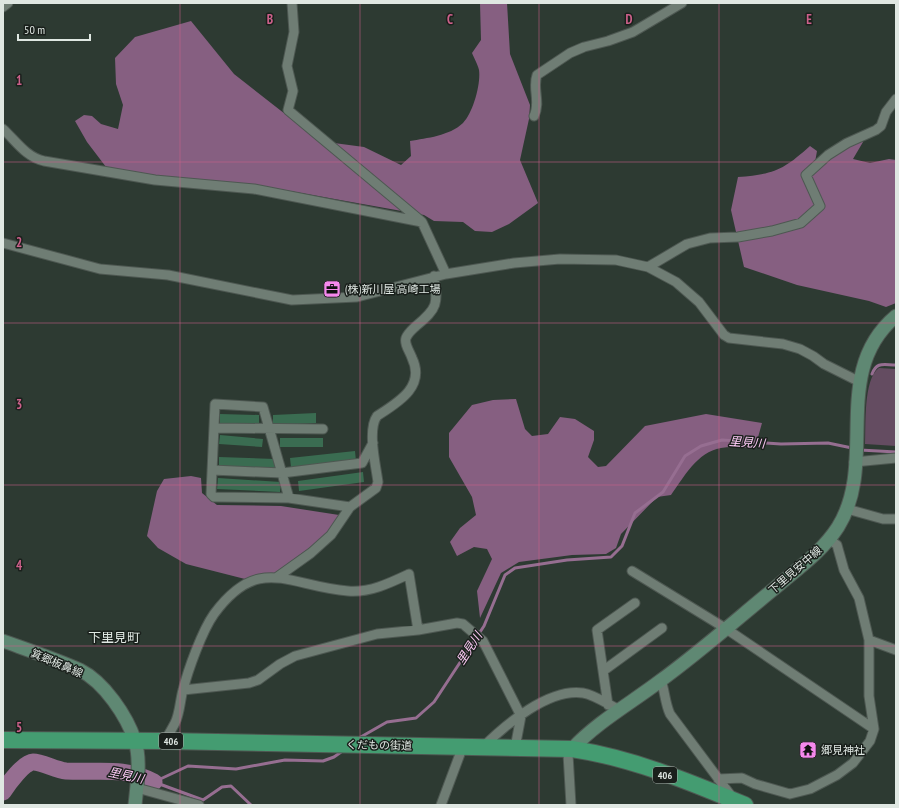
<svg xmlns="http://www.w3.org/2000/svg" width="899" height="808" font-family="'PT Sans Narrow','Noto Sans JP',sans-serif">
  <rect width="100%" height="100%" fill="#2d3a32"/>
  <path fill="#644c61" d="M879,368L896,369V446L865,444C866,426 863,379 879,368Z"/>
  <path fill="#865f81" d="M480,3H507L510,54L530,105L529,119L520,160L538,203L509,224L492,232L475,231L463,222L434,221L424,215L262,186L174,180L106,167L87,142L75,121L84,115L92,116L101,124L118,129L123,105L116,84L115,58L135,37L191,21L234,74L303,128L334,143L364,147L401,165L411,156L410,141C427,138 449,136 463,123C473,113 481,84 479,70C478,65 474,58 472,53L481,40Z
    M862,138L863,142L853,159L870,163L889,159L896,160V303L886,307L869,301L797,285L744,267L731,210L738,177C775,174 783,170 810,146L817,151L814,168Z
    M516,399L525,429L532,436L548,434L560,417L575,419L594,431V440L588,457L598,467L606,466L645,426L706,414L762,423L755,448C744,448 732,446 721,448C697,452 684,477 671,495L657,497L621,534L616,548L606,554L572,555L519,562L501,573L480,618L477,591L492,559L487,549L474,547L457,556L450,542L460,528L476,515L472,497L449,457V433L472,405L493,400Z
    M191,476L201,478L202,493L217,505L281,506L339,515L327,535L275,573L245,579L186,564L158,548L147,536L157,491L164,479Z"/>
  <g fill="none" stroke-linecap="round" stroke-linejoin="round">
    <path stroke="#966e91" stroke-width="3" d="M872,374C877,361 884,365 896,365
      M860,450L896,452
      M359,738L387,722L416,718L434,702L484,626L505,575L515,568L567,560L611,557L622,546L635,513L663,492L685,456L701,446L722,440L781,444L828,443L852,448
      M154,782L188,766L236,769L285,760L323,761L334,757L344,750
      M154,782L203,800L222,787L231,786L251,805"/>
    <path stroke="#966e91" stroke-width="17" d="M3,792C8,784 24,762 33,762C42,762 56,770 66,771C99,773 122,766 154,782"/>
  </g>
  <path fill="#3a6c51" d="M316,413V423L273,425V415Z
    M220,414L259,415V425L220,424Z
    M220,435L263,439L262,447L219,444Z
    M280,438H323V447H280Z
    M355,451L356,461L291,467L290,458Z
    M219,457L275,459V469L219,466Z
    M363,472L364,482L299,491L298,481Z
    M218,478L281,482L280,492L217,489Z"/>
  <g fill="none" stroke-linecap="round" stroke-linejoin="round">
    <defs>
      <path id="minor" d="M292,3L294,32L287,66L293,91L288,110L421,221
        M3,7L8,3
        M534,116C541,102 532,88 537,75L570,53L584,47L608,41L633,32L682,3
        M3,129C16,141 26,157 44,161L155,180L254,189L422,222L446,274
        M3,243L100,269L168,275L292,300L357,297L446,274L514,263L560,259L616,260L648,267L676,282L699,302L724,335L729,338L783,344L800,349L813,356L824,364L860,382
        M648,267L687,244L710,238L738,237L772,231L801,223L820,206L806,175L828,155L847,143L876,130L881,126L886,112L896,99
        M214,428L323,429
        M854,462L896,458
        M212,470L282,473L362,463L373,443
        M289,498L263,407L215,404L211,494L214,497L289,498L350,507
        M847,509L883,519H896
        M632,571L725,628L874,729
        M276,578L311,553L331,535L350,507L376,488L378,482C376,466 367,430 377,416C397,403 426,387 412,358C410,352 404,344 406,338C408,333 412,330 416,326C438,308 438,304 434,276
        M869,640L896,650
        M603,671L662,628
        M661,680C665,692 665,703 670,714L732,797
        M183,690L249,683L258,680L280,664L295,656L377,634L418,630L457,623L463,624L483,641L521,716L515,748
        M608,705L597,630L635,603
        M165,741C168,735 172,729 175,723C180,713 180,700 183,690C188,670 202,631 214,614C259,553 288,586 348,591C369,593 390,583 409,574L418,630
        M483,747C506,724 549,688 583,693C595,695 609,705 620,710
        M718,779L742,778L755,784L790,794L810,789L837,775L853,763L870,741L874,729L869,696V640L859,598L844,570L837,545L829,539
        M137,788L199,805
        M441,805L463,746
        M571,805L568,754L572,749"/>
      <path id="secondary" d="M3,641C28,650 55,659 80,670C104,682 127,716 135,741C141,760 137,785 135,805
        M572,749C597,722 631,703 660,681C700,652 737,619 775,588C797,569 822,552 838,527C879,461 829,372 896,316"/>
      <path id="trunk" d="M3,740L165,741L572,749C632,758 690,782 745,805"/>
    </defs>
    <use href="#minor" stroke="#4e5852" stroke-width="11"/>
    <use href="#secondary" stroke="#4e5852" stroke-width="15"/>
    <use href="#trunk" stroke="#4e5852" stroke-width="18"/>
    <use href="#minor" stroke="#6f7d74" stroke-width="9"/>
    <use href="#secondary" stroke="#5f8873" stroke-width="13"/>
    <use href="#trunk" stroke="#449c71" stroke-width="16"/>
  </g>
  <path fill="none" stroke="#cc608a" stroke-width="1" stroke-opacity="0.55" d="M180,3V805M360,3V805M539,3V805M719,3V805M3,162H896M3,323H896M3,485H896M3,646H896"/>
  <defs>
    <symbol id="office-square" viewBox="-11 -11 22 22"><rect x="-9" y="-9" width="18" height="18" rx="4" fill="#f688ed" stroke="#1a201c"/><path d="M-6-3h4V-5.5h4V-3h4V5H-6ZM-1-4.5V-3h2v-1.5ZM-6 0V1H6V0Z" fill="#111"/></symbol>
    <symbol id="temple-square" viewBox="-11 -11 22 22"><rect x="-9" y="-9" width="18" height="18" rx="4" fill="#f688ed" stroke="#1a201c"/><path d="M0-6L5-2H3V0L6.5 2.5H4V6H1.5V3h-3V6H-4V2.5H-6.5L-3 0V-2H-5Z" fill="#111"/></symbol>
  </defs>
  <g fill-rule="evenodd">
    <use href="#office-square" x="322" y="279" width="20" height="20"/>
    <use href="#temple-square" x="798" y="740" width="20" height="20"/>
  </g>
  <g text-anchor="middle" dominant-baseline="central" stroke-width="3" stroke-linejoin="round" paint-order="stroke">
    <g fill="#1a201c" stroke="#a4aba7" stroke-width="1">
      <rect x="159" y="733" width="24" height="16" rx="3"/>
      <rect x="653" y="767" width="24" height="16" rx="3"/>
    </g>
    <g font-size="10" font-weight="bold" fill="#dfe7e2">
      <text x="171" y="741">406</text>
      <text x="665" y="775">406</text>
    </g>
    <g font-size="11" fill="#dfe7e2" stroke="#1a201c" text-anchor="start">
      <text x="345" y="289">(株)新川屋 高崎工場</text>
      <text x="821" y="750">郷見神社</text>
    </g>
    <g font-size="11" fill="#dfe7e2" stroke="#1a201c">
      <text transform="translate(795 570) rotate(-41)">下里見安中線</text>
      <text transform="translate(57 663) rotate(23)">箕郷板鼻線</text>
      <text transform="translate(379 745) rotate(1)">くだもの街道</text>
    </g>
    <g font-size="12" font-style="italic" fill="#fdcaf6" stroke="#1a201c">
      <text transform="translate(747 442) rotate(4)">里見川</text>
      <text transform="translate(469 648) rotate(-57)">里見川</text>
      <text transform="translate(126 775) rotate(12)">里見川</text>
    </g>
    <g font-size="13" fill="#dfe7e2" stroke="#1a201c">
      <text x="114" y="637">下里見町</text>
    </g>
  </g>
  <g font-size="13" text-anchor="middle" font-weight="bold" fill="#cc608a" stroke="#1a201c" stroke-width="3" stroke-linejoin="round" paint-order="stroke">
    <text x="270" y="24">B</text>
    <text x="450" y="24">C</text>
    <text x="629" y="24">D</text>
    <text x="809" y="24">E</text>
    <text x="19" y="85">1</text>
    <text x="19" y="247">2</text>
    <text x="19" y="409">3</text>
    <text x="19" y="570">4</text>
    <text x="19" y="732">5</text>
  </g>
  <rect width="899" height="808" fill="none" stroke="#dfe7e2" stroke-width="8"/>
  <path d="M18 34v6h72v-6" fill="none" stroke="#dfe7e2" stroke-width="2"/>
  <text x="24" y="34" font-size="12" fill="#dfe7e2" stroke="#1a201c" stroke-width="3" paint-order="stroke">50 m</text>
</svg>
